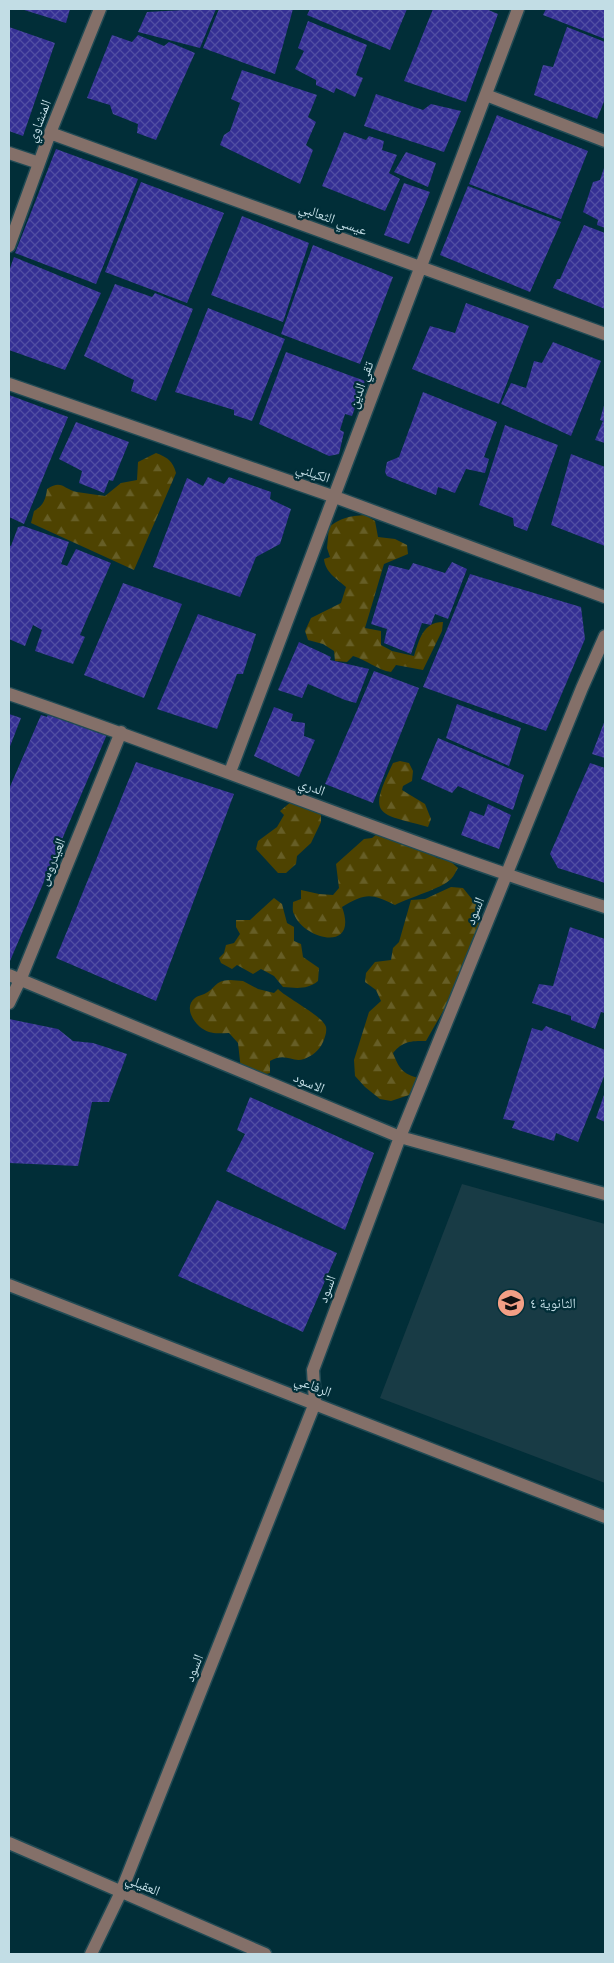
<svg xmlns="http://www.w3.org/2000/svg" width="614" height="1963" font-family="Signika,'Noto Naskh Arabic',sans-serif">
  <defs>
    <pattern id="forest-firs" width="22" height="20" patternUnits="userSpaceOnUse" patternTransform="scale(1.25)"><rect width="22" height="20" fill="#4e4301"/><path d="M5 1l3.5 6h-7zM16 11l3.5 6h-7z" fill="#665e26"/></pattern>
    <pattern id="building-cross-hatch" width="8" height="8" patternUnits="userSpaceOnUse" patternTransform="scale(1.25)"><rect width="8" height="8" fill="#353094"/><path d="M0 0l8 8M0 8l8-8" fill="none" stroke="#514ea3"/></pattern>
  </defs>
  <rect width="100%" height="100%" fill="#012e38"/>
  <path fill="#183b45" d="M462,1184L605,1224V1483L380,1398Z"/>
  <path fill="url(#forest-firs)" d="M156,453C167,457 173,461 176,473L134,570L31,523L34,511C43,506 46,499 47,489C62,479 63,489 77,492C86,493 95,495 105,496L121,483L137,480L138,462Z
    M365,515L375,521L378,537L395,539L407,545L408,554L384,564L365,628L381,631V645L392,651L414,656C419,640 423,622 443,622L442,631L423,670L396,665L391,672C377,670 367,660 353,656L347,662L335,661L334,651L323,644L308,640L305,631L311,618L341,603L346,587C337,579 325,572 324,559L330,557L327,548L329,527C340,518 350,516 365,515Z
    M400,761L409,763L413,771L412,781L403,786L402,790L425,804L431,819L428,827C377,813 367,817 393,763Z
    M292,801L321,812V822L311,843L297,856L296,864L286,873H278L256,849L258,841L277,827L284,815L280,811Z
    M377,834L424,850L437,858L450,861L458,868C456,871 454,876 451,879C441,889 410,897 395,905C371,893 365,893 342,907C359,953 304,940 294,914C292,911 293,906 293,902L301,899V890L319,894L333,895L339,888L336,864L364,839L372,838Z
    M451,887L463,888L480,909V923L446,1006L426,1041C410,1041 403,1041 393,1053C399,1068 402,1074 419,1078L409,1095L391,1101L380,1099L365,1087L355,1076L354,1060L369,1012L381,1001L376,990L365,982L366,973L375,962L391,960L393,948L399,942L411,900L425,899Z
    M274,898L282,904L287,923L294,927V941L301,944L303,957L319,968L318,981C307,990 296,988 283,987L274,976L261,969L253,974L237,965L232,969L221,963L219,958L224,953L226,945L234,943L240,934L236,927V920H250Z
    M230,980L243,981L258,989L274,993L278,989C288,999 323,1016 326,1027C327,1032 325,1037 323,1042C319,1051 312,1056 304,1059C292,1063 286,1052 270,1061V1073L263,1075L241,1070L238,1043L229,1033C222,1033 215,1034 209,1032C196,1028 182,1008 195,998C199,995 203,995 206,993C217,987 214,981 230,980Z"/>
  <path fill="url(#building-cross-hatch)" d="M21,9H70L66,23Z
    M202,9H216L200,48L138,32L147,12Z
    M219,9H293L275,74L203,48Z
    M310,9H407L390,50L307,15Z
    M433,9H486L498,14L466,102L404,81Z
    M546,9H605V39L543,15Z
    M308,21L367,45L356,75L363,78L355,97L336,88L334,93L316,85V80L295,69L304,51L298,48Z
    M9,27L55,43L23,136L9,131Z
    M567,27L605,42V99L597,119L534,95L543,65L553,67Z
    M112,35L132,42L138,35L164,46L169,42L195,53L156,140L137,133L138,124L113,114L110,105L87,98Z
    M242,70L317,95L308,117L316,122L306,145L313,150L300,184L220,145L224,135L230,131L240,103L231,99Z
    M376,94L423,110L431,104L461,111L444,152L364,126Z
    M497,115L588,151L561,219L469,184Z
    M344,132L366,140L369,136L384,141L382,150L397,155L389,173L400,179L385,211L322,186Z
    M56,149L138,179L96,284L15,253Z
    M406,152L436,163L428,187L394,172Z
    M605,165V228L597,225L598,220L583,212L593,182L600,180Z
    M141,182L224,213L187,303L105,272Z
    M404,183L430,192L409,244L384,235Z
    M468,186L561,222L530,292L440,255Z
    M242,216L309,243L283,322L211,295Z
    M584,225L605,233V309L553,288L557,279H560Z
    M313,245L393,277L360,364L281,334Z
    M14,257L101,293L65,370L9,350V271Z
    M115,284L152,297L155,293L193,309L156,401L131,391L134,380L84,356Z
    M466,303L529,326L499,404L412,369L430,326L455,333Z
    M208,308L285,339L252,421L234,415V410L175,392Z
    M553,342L601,361L571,436L501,404L511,383L526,388L534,361L542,363Z
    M286,352L365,381L352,416L345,414L340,430L344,432L339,454L329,456L259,424Z
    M423,392L497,422L484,457L489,459L485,473L466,469L455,493L438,487L436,495L392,478L387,476L385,472L387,462L399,457Z
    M9,395L68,417L24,524L9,517Z
    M605,402V443L595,440L603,421L600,420Z
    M76,422L129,442L113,481L109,480L104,493L79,483L82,471L59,459Z
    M505,425L558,445L527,531L514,526L513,518L479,505Z
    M571,454L605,467V546L551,525Z
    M208,477L224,484L229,477L271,492L270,499L291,509L280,544L256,557L240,597L153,567L187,478L203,486Z
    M23,526L69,542L61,564L67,566L76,549L111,563L80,635L85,637L73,664L35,651L42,630L33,625L25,646L9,639V545L11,546L18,527Z
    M452,562L467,569L448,619L435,614L431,625L422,623L411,654L384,643L387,629L371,624L389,565L409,570L413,563L445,573Z
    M470,574L581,607L585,639L546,731L423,687Z
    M123,583L182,604L144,698L84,675Z
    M198,614L256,634L243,674H237L217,729L157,709Z
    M299,642L331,657L330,660L369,669L356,703L345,700L308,684L302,698L278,690Z
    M374,671L419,688L373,803L325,784Z
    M457,704L521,728L509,766L446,738Z
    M274,707L293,714L291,721L305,723L304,736L315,740L299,777L254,756Z
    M49,711L108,732L10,961H9V789L41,715L47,717Z
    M9,714L21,718L9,749Z
    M605,720V758L592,754Z
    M438,738L524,775L513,810L458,786L452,793L421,779Z
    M136,762L234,794L156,1001L56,958Z
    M590,763L605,768V883L558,868L550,854Z
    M488,804L511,815L499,849L461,835L470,811L484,816Z
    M570,927L605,939V1013L601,1012L595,1029L571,1020V1016L532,1003L539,984L553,986Z
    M9,1019L58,1029L73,1041L93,1043L127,1054L109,1102H92L78,1166L9,1163Z
    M546,1026L605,1050V1074L578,1142L556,1133L554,1141L512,1128L515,1121L503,1119L532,1028L542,1031Z
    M605,1092V1122L596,1118Z
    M250,1097L374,1153L345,1230L226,1171L245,1134L237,1130Z
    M217,1200L337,1253L303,1332L178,1276Z"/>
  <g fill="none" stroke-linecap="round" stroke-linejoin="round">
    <defs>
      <path id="minor" d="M486,95L605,141
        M50,133L605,334
        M9,153L39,163
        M9,246L50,133L100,9
        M9,384L335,497L605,597
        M9,694C209,762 404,843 605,907
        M230,772L518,9
        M9,975L400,1137L605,1194
        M9,1003L21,978L121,732
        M9,1285L605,1517
        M9,1843L265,1954
        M91,1954L121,1892L315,1403L313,1370L400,1137L582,688L605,636"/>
    </defs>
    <use href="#minor" stroke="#204a54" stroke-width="15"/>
    <use href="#minor" stroke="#847069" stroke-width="12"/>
  </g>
  <defs>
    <symbol id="school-disc" viewBox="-11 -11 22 22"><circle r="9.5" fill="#f39f85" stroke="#012e38"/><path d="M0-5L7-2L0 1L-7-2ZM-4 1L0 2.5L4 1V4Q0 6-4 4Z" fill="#111"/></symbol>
  </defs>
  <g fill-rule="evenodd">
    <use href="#school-disc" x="495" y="1287" width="32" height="32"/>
  </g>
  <g text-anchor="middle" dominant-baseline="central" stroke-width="4.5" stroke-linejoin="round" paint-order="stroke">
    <g font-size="14" fill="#c2dde5" stroke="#012e38">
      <text transform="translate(39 121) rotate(-69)">المنشاوي</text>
      <text transform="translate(333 219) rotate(20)">عيسي الثعالبي</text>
      <text transform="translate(361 385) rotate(-70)">تقي الدين</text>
      <text transform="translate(313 473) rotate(19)">الكيلني</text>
      <text transform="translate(312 787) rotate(21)">الدري</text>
      <text transform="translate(52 862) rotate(-68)">العيدروس</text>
      <text transform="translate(475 911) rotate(-68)">السود</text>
      <text transform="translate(309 1083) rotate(23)">الاسود</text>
      <text transform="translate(327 1289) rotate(-70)">السود</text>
      <text transform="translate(313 1386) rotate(21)">الرفاعي</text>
      <text transform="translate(194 1668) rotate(-68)">السود</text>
      <text transform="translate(143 1885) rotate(23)">العقيلي</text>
    </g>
    <g font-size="14" fill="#c2dde5" stroke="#012e38" text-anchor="start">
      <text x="530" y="1303">الثانوية ٤</text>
    </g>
  </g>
  <rect width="614" height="1963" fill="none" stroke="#c2dde5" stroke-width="20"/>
</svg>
